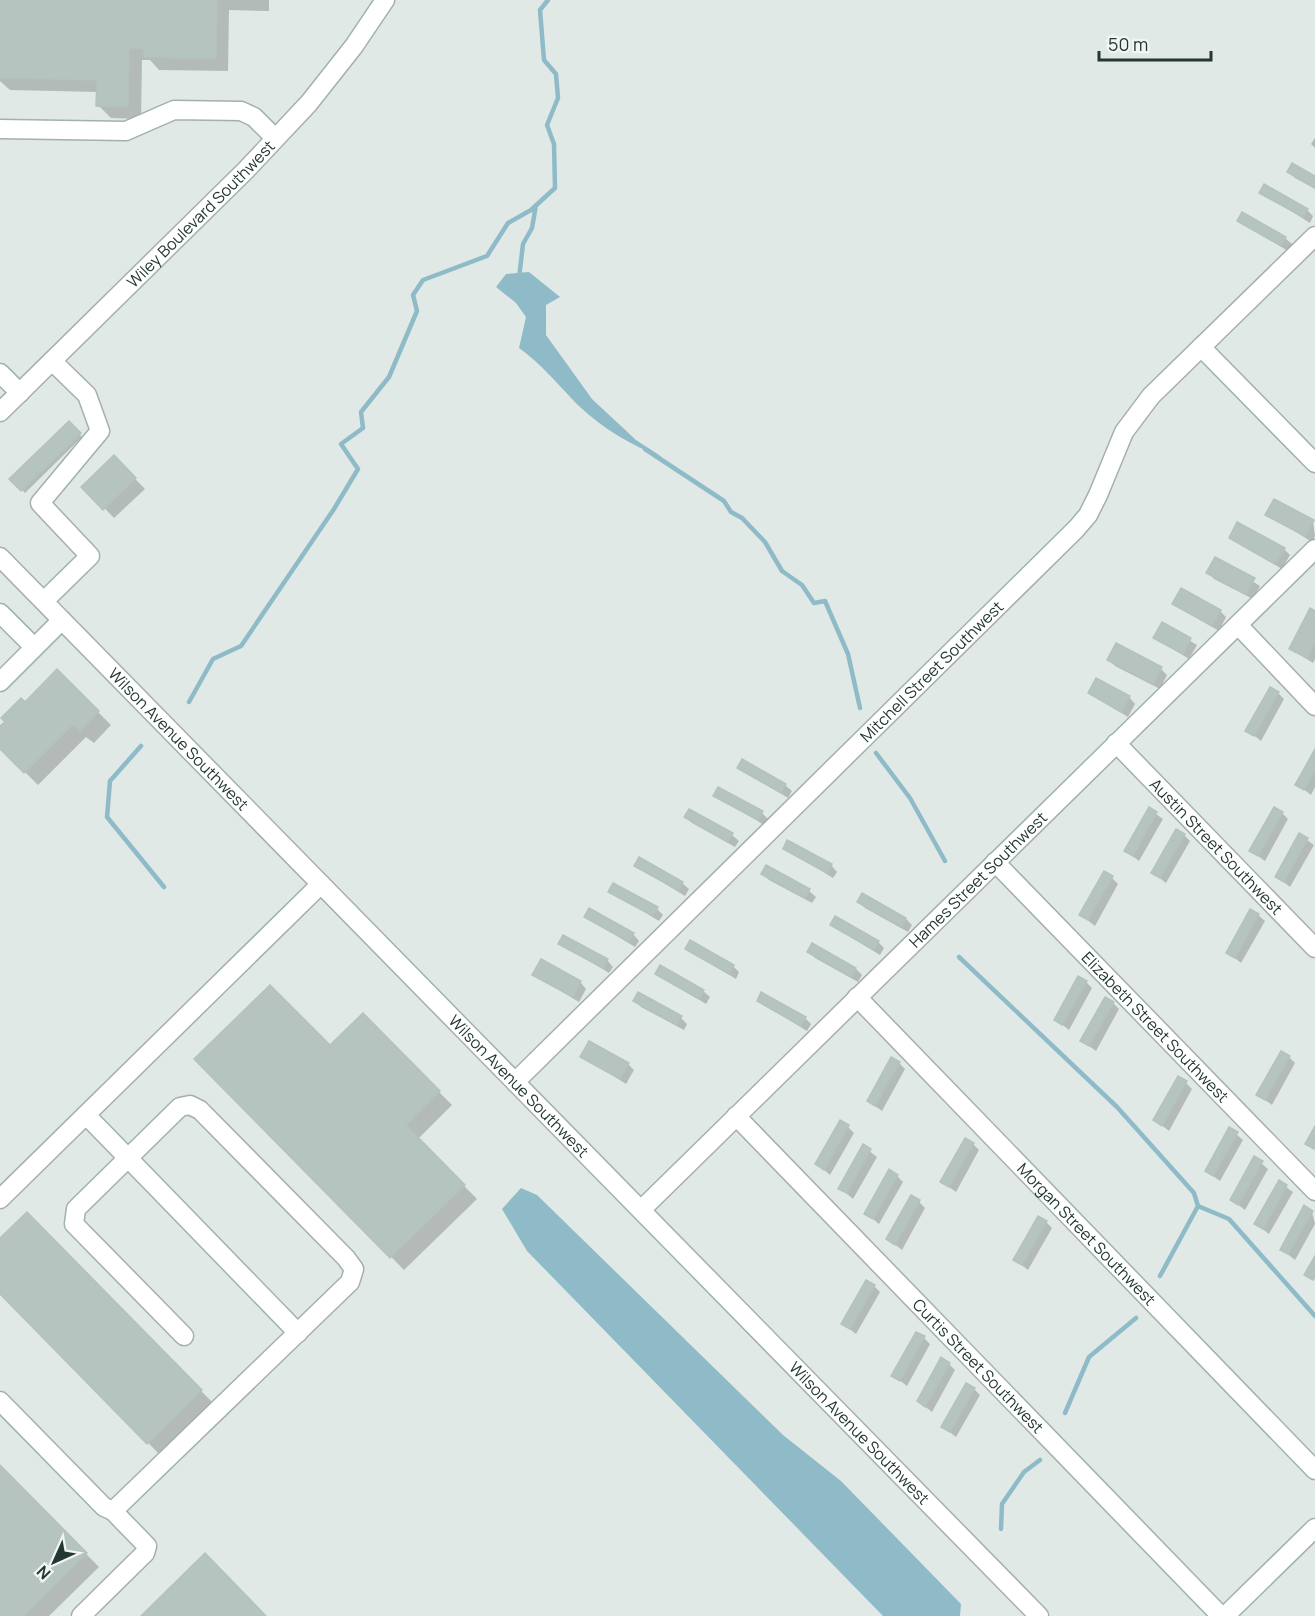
<svg xmlns="http://www.w3.org/2000/svg" width="1315" height="1616" font-family="Manrope,sans-serif">
  <rect width="100%" height="100%" fill="#e1e9e6"/>
  <path fill="#8fbbc8" d="M529,272L560,297L546,305V335L592,399L636,440L662,457C632,446 602,428 579,406C557,384 545,367 519,348L526,317L516,303L496,287L506,274Z
    M521,1188L537,1195L783,1435L841,1481L961,1604L960,1616H883L527,1251L502,1209Z"/>
  <path fill="#0003" d="M0,0H269V11L229,10L228,71L159,70L150,60H142L141,119L111,118L98,105V92L10,90L0,81Z
    M1315,138V148L1311,144Z
    M1289,172L1315,178V189L1295,178Z
    M1261,192L1307,210L1313,216L1310,223Z
    M1239,221L1285,238L1292,244L1288,251Z
    M69,423L82,437L25,493L12,479Z
    M114,457L145,489L114,518L84,487Z
    M1267,514L1313,522L1315,536L1312,542Z
    M1230,538L1284,549L1290,555L1282,569Z
    M1216,559L1260,586L1253,599L1214,579L1208,572Z
    M1174,604L1220,611L1226,617L1219,631Z
    M1315,612V659L1313,663L1291,649Z
    M1162,624L1197,645L1189,659L1155,638Z
    M1117,645L1161,669L1167,675L1160,689L1115,666L1109,659Z
    M57,671L111,725L94,743L86,737L38,785L0,747V729Z
    M1089,693L1129,697L1135,704L1128,717Z
    M1278,693L1284,699L1261,741L1247,730Z
    M1315,752V787L1311,795L1297,784Z
    M739,768L785,785L792,791L788,798Z
    M715,795L762,813L768,819L764,825Z
    M1149,809L1163,819L1139,861L1126,851Z
    M689,811L732,835L739,841L735,847L692,823L686,817Z
    M1282,813L1288,819L1265,861L1251,851Z
    M1184,835L1190,841L1166,883L1153,873Z
    M1300,835L1314,845L1290,887L1277,877Z
    M784,848L831,865L837,872L833,878Z
    M636,866L682,883L689,889L685,896Z
    M766,867L809,891L816,897L812,903L769,880L763,873Z
    M1112,878L1118,884L1095,926L1081,915Z
    M610,891L657,909L663,915L659,921Z
    M863,895L906,919L912,925L908,932L865,908L859,902Z
    M1258,915L1265,921L1241,963L1227,952Z
    M586,917L633,934L639,941L635,947Z
    M831,925L878,942L884,948L880,955Z
    M560,943L607,960L613,967L609,973Z
    M813,945L856,969L862,975L858,982L815,958L809,952Z
    M687,949L733,966L739,972L736,979Z
    M657,974L703,991L710,997L706,1004Z
    M534,975L580,982L586,989L579,1002Z
    M1086,982L1092,988L1069,1030L1055,1019Z
    M638,994L681,1018L687,1024L684,1030L641,1007L635,1000Z
    M758,1001L805,1018L811,1024L807,1031Z
    M1113,1003L1119,1009L1096,1051L1082,1041Z
    M363,1015L452,1105L418,1139L477,1199L404,1270L197,1059L330,1047Z
    M582,1056L628,1064L634,1070L626,1084Z
    M1289,1057L1295,1063L1272,1105L1258,1095Z
    M899,1063L905,1069L882,1111L868,1101Z
    M1186,1083L1192,1089L1169,1131L1155,1120Z
    M848,1127L854,1133L830,1175L817,1164Z
    M1230,1129L1243,1140L1220,1181L1206,1171Z
    M973,1144L979,1150L956,1192L942,1182Z
    M863,1146L877,1157L853,1199L840,1188Z
    M1255,1158L1268,1169L1245,1210L1232,1200Z
    M897,1176L903,1182L879,1224L866,1213Z
    M1279,1182L1293,1192L1269,1234L1256,1224Z
    M919,1202L925,1208L902,1250L888,1239Z
    M1312,1212L1315,1224L1295,1260L1281,1249Z
    M27,1214L214,1404L161,1456L0,1292V1240Z
    M1046,1222L1052,1228L1028,1270L1015,1260Z
    M874,1286L880,1292L856,1334L843,1324Z
    M924,1338L930,1344L907,1386L893,1375Z
    M949,1364L955,1370L932,1412L918,1401Z
    M974,1389L980,1395L956,1437L943,1427Z
    M0,1466L99,1567L49,1616H0Z"/>
  <g fill="none" stroke-linecap="round" stroke-linejoin="round">
    <path stroke="#8fbbc8" stroke-width="4.5" d="M519,278L523,244L532,228L536,205
      M645,449L724,501L731,512L742,518L765,542L782,571L802,585L814,603L825,601L848,654L860,708
      M189,702L213,659L241,646L334,509L358,469L341,444L363,428L361,412L389,377L417,311L413,295L423,280L487,256L508,223L531,210L555,188L554,144L547,125L558,98L556,74L544,60L540,10L548,0
      M141,746L110,781L107,817L164,887
      M876,753L910,798L945,861
      M959,957L1117,1107L1194,1193L1198,1206L1160,1276
      M1198,1206L1229,1219L1315,1316
      M1065,1413L1089,1357L1136,1318
      M1001,1529L1002,1504L1024,1472L1040,1460"/>
  </g>
  <path fill="#b6c4bf" stroke="#b4c2bd" stroke-width="1.5" d="M0,0H217L216,59L144,57V48H129L128,107L96,106L97,80L0,78Z
    M1292,163L1315,176V188L1287,172Z
    M1264,184L1308,209L1303,217L1259,193Z
    M1242,212L1286,237L1281,246L1237,221Z
    M69,421L81,433L21,491L9,479Z
    M114,455L136,478L103,510L81,487Z
    M1274,499L1314,520L1305,536L1265,515Z
    M1237,522L1285,548L1275,564L1229,538Z
    M1215,557L1255,578L1246,594L1206,573Z
    M1181,588L1221,610L1212,626L1172,604Z
    M1310,608L1315,611V641L1307,658L1289,649Z
    M1162,622L1191,638L1183,654L1153,638Z
    M1116,643L1162,667L1153,684L1107,660Z
    M57,669L99,711L80,731L73,724L24,773L0,749V726L5,722L1,718L21,698L25,702Z
    M1096,678L1130,696L1121,712L1088,693Z
    M1270,687L1279,692L1254,736L1245,731Z
    M1315,749V770L1304,790L1295,785Z
    M742,759L786,784L781,793L737,768Z
    M718,787L763,811L758,820L713,796Z
    M1149,807L1157,812L1133,856L1124,851Z
    M1274,807L1283,812L1258,856L1249,851Z
    M689,809L733,833L728,842L684,817Z
    M1176,829L1185,834L1160,878L1151,873Z
    M1299,833L1308,838L1284,882L1275,877Z
    M787,840L832,864L827,873L783,849Z
    M639,857L683,882L678,890L634,866Z
    M766,865L810,889L805,898L761,874Z
    M1104,871L1113,876L1088,920L1079,915Z
    M613,883L658,907L653,916L608,892Z
    M862,893L906,918L902,927L857,902Z
    M589,908L634,933L629,942L584,917Z
    M1250,909L1259,914L1235,958L1226,953Z
    M835,916L879,941L874,950L830,925Z
    M563,935L608,959L603,968L558,944Z
    M690,940L734,965L729,974L685,949Z
    M812,943L856,968L852,977L807,952Z
    M541,959L581,981L573,997L532,975Z
    M660,965L704,990L699,999L655,974Z
    M1078,976L1087,981L1062,1025L1054,1020Z
    M270,985L330,1045L363,1013L440,1091L406,1125L465,1185L390,1258L194,1059Z
    M638,992L682,1016L677,1025L633,1001Z
    M761,992L806,1017L801,1026L757,1001Z
    M1105,997L1114,1002L1089,1046L1080,1041Z
    M589,1041L629,1063L620,1079L580,1057Z
    M1281,1051L1290,1056L1265,1100L1256,1095Z
    M891,1057L900,1062L875,1106L867,1101Z
    M1178,1076L1187,1081L1162,1126L1153,1120Z
    M840,1120L849,1125L824,1170L815,1164Z
    M1315,1126V1147L1314,1149L1305,1144Z
    M1229,1127L1238,1132L1213,1176L1205,1171Z
    M965,1138L974,1143L949,1187L940,1182Z
    M863,1144L871,1149L847,1193L838,1189Z
    M1254,1156L1263,1161L1238,1205L1230,1200Z
    M889,1169L898,1175L873,1219L864,1214Z
    M1279,1180L1287,1185L1263,1229L1254,1224Z
    M911,1195L920,1200L895,1245L886,1239Z
    M1304,1205L1313,1211L1288,1254L1280,1250Z
    M27,1212L202,1390L147,1444L0,1294V1238Z
    M1038,1216L1047,1221L1022,1265L1013,1260Z
    M1315,1256V1277L1313,1280L1304,1275Z
    M866,1280L875,1285L850,1329L841,1324Z
    M916,1332L925,1336L900,1381L891,1376Z
    M941,1357L950,1363L925,1407L917,1401Z
    M966,1383L975,1388L950,1432L941,1427Z
    M0,1465L87,1553L23,1616H0Z
    M205,1553L266,1616H141Z"/>
  <g fill="none" stroke-linecap="round" stroke-linejoin="round">
    <defs>
      <g id="minor">
        <path d="M0,129L126,131L174,110L241,111L254,117L275,138"/>
        <path d="M1201,347L1315,463"/>
        <path d="M0,373L20,393"/>
        <path id="s1" d="M0,412L246,170L309,103L354,46L385,0"/>
        <path id="s2" d="M0,557L1039,1616"/>
        <path d="M44,601L90,556L40,503L100,431L87,395L52,361"/>
        <path d="M0,613L34,647"/>
        <path d="M1238,625L1315,706"/>
        <path d="M0,682L62,620"/>
        <path id="s3" d="M1116,743L1315,948"/>
        <path id="s4" d="M995,862L1315,1191"/>
        <path id="s5" d="M857,997L1315,1470"/>
        <path id="s6" d="M515,1082L1076,529L1088,515L1098,495L1124,432L1151,396L1315,236"/>
        <path id="s7" d="M736,1116L1221,1616"/>
        <path d="M0,1199L321,884"/>
        <path id="s8" d="M641,1210L1315,549"/>
        <path d="M184,1336L74,1224L76,1209L128,1158L298,1333"/>
        <path d="M0,1401L104,1507L113,1511L350,1282L354,1269L346,1258L200,1110L190,1105L180,1107L128,1158L86,1115"/>
        <path d="M81,1616L145,1553L147,1546L113,1511"/>
        <path d="M1225,1616L1315,1528"/>
      </g>
    </defs>
    <use href="#minor" stroke="#a4b0ad" stroke-width="21"/>
    <use href="#minor" stroke="#fff" stroke-width="18"/>
  </g>
  <g text-anchor="middle" dominant-baseline="central" stroke-width="5" stroke-linejoin="round" paint-order="stroke">
    <g font-size="16" fill="#233834" stroke="#f1f6f4">
      <text stroke="none"><textPath href="#s1" startOffset="282">Wiley Boulevard Southwest</textPath></text>
      <text stroke="none"><textPath href="#s6" startOffset="585">Mitchell Street Southwest</textPath></text>
      <text stroke="none"><textPath href="#s2" startOffset="255">Wilson Avenue Southwest</textPath></text>
      <text stroke="none"><textPath href="#s3" startOffset="144">Austin Street Southwest</textPath></text>
      <text stroke="none"><textPath href="#s8" startOffset="472">Hames Street Southwest</textPath></text>
      <text stroke="none"><textPath href="#s4" startOffset="230">Elizabeth Street Southwest</textPath></text>
      <text stroke="none"><textPath href="#s2" startOffset="741">Wilson Avenue Southwest</textPath></text>
      <text stroke="none"><textPath href="#s5" startOffset="330">Morgan Street Southwest</textPath></text>
      <text stroke="none"><textPath href="#s7" startOffset="348">Curtis Street Southwest</textPath></text>
      <text stroke="none"><textPath href="#s2" startOffset="1227">Wilson Avenue Southwest</textPath></text>
    </g>
  </g>
  <g transform="translate(54 1562) rotate(225)" stroke="#f1f6f4" stroke-width="4.5" paint-order="stroke">
  <path d="M0-4.5L10 22L0 15L-10 22Z" fill="#233834"/>
  <text y="-9" font-size="16" font-weight="bold" text-anchor="middle" fill="#233834">N</text>
  </g>
  <path d="M1099 51v9h112v-9" fill="none" stroke="#233834" stroke-width="3"/>
  <text x="1108" y="51" font-size="18" fill="#233834" stroke="#f1f6f4" stroke-width="4.5" paint-order="stroke">50 m</text>
</svg>
